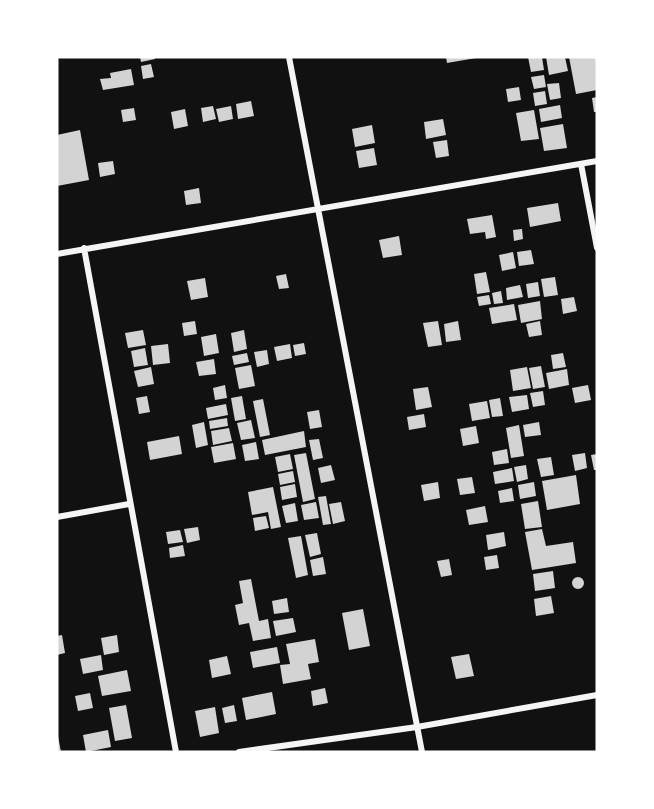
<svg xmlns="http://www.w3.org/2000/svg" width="654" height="809" font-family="Raleway,sans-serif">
  <rect width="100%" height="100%" fill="#111"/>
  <path fill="#d3d3d3" d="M140,57H155V59L141,62Z
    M446,57H476V58L447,63Z
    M528,57H542L544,70L531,72Z
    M546,57H565L568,71L549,75Z
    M569,57H597V90L576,94Z
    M151,64L154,77L143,79L141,66Z
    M131,69L134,85L103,90L100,79L111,78L110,73Z
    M544,75L546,87L534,89L531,77Z
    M559,83L561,98L550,100L547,84Z
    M519,87L521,100L508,102L506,89Z
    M545,91L547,104L535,106L533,93Z
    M597,97V112H594L592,98Z
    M251,101L254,116L238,119L236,104Z
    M560,105L562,118L541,122L539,109Z
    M213,106L216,119L203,122L201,108Z
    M231,106L233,119L219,122L216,109Z
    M134,108L136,120L123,122L121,110Z
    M185,109L188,126L174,129L171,112Z
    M534,110L539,139L521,141L516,113Z
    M443,119L446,135L426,139L424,122Z
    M563,124L567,148L544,151L540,128Z
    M372,125L375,143L355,147L352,129Z
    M80,130L89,180L57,186V135Z
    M447,140L449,156L436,158L433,142Z
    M374,148L377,165L359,168L356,151Z
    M113,161L115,174L100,177L98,163Z
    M199,188L201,203L186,205L184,191Z
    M558,203L561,221L530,227L527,208Z
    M492,215L496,237L486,239L485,232L470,234L467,219Z
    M522,229L523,239L514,241L513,230Z
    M399,236L402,255L383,258L379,240Z
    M531,250L534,264L519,266L517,252Z
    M513,252L516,268L502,271L499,255Z
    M486,272L490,292L477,294L474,274Z
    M286,274L289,288L279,289L276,276Z
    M555,277L558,295L544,297L541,279Z
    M205,278L208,297L191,300L187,281Z
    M538,282L540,296L528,298L526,284Z
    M520,285L523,297L507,300L506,288Z
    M501,291L503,303L494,304L492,293Z
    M489,295L491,304L479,306L477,297Z
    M574,297L577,311L563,314L561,299Z
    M540,301L542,319L521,323L518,305Z
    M514,304L517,320L492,324L489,308Z
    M195,321L197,334L184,336L182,323Z
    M438,321L442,345L428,347L423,323Z
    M458,321L461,340L446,342L444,324Z
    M540,321L542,335L529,337L526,324Z
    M143,330L146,345L128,348L125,333Z
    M244,330L247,349L234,352L231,333Z
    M216,334L219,353L204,356L201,337Z
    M304,343L306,354L295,356L293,345Z
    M168,344L170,363L153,365L151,346Z
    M290,344L292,358L277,361L274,347Z
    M145,348L148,365L134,367L131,351Z
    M267,350L269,364L257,367L254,352Z
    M247,353L249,362L234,365L232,356Z
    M563,353L566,367L553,369L551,355Z
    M214,359L216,374L199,376L196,362Z
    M251,365L255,386L239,389L235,368Z
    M541,366L545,387L533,389L529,368Z
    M151,367L154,384L138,387L134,371Z
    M527,367L531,388L513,391L510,370Z
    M567,369L569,385L549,389L546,373Z
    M225,385L227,398L215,400L213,388Z
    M588,385L591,400L575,403L572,388Z
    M428,387L432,407L416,410L413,389Z
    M543,391L545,405L533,407L530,393Z
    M527,395L529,409L512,412L509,397Z
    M147,396L150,412L139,414L136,398Z
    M242,396L246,419L235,421L231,398Z
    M500,398L503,416L492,417L489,400Z
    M263,399L270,435L260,437L253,401Z
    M487,401L490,418L472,421L469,404Z
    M226,404L228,415L208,419L206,408Z
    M319,410L322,427L310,429L307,412Z
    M424,414L426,427L409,430L407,417Z
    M227,418L228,426L210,429L209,421Z
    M251,420L255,438L241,440L237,423Z
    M204,422L208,445L196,448L192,425Z
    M539,422L541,435L525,437L523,425Z
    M519,425L524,456L511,458L506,428Z
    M476,426L479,443L463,446L460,429Z
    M229,428L232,441L213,445L211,431Z
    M304,431L306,447L265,455L262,440Z
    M179,436L182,454L150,460L147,442Z
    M319,439L323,458L313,460L309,440Z
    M256,442L259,459L245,461L242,445Z
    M233,443L236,459L214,463L211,447Z
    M507,449L509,463L494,465L492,452Z
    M306,453L315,499L303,502L294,455Z
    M585,453L587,468L575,471L572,455Z
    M290,454L293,469L278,472L275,457Z
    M597,454V470H594L591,455Z
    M551,457L554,475L541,477L537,459Z
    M331,465L335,480L321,483L318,468Z
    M526,465L528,479L517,482L514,467Z
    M512,468L514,481L495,484L493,472Z
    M293,471L295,482L280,485L278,474Z
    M576,475L580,504L547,510L542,481Z
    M472,477L475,493L460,495L457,479Z
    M438,482L440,498L424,501L421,485Z
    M534,482L536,496L520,499L518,485Z
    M295,484L297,497L282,500L280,487Z
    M273,487L281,527L271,529L268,512L252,515L248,492Z
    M512,488L514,501L500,503L498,491Z
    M326,496L331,524L323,525L318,497Z
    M538,501L542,527L525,529L521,504Z
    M316,502L319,518L304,520L301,505Z
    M341,502L345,521L333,524L329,504Z
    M295,503L298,521L286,523L282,506Z
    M485,506L488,522L469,525L466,510Z
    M266,516L269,528L255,531L253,518Z
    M198,527L200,540L187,543L184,529Z
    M542,529L546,546L573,542L576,563L532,570L525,532Z
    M180,530L183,542L168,544L166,532Z
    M504,532L506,546L488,550L486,535Z
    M317,533L321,554L310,557L305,535Z
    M301,536L308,575L296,578L288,538Z
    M183,545L185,556L170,558L169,548Z
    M497,555L499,568L486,570L484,557Z
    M323,557L326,574L313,576L310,560Z
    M449,559L452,575L441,577L437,561Z
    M553,571L555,588L535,591L533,574Z
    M572 583a6 6 0 1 1 12 0a6 6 0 1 1-12 0Z
    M251,579L259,621L268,619L271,638L253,641L249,623L239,625L235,605L243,603L239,581Z
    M551,596L554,613L536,616L534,599Z
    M287,598L289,612L274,614L272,601Z
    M363,609L370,646L349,650L342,613Z
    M293,618L296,632L276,636L273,621Z
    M62,635L65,653L57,655V636Z
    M117,635L119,652L104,655L101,638Z
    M315,639L319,662L308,664L311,679L283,684L280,665L290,664L286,644Z
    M277,647L280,663L253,668L250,652Z
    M469,654L474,676L456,679L451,657Z
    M101,655L103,670L83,674L80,659Z
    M227,656L231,674L212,678L209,660Z
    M127,670L131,691L102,696L98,676Z
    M325,688L328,703L313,706L311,691Z
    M272,692L276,714L246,720L242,698Z
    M90,693L93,708L78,711L75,696Z
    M126,705L132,738L115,741L109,708Z
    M234,705L237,721L225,723L222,708Z
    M215,707L219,733L200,737L195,711Z
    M108,730L111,747L86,752L83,735Z
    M58,736L61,752H57Z"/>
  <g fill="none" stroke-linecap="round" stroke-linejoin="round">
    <path stroke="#f5f5f5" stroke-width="6" d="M289,57L422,752
      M581,164L597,248
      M84,248L176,752
      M57,254L597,161
      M57,517L129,504
      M239,752L417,727L597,695"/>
  </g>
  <rect width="654" height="809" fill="none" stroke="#ffffff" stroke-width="117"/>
</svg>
